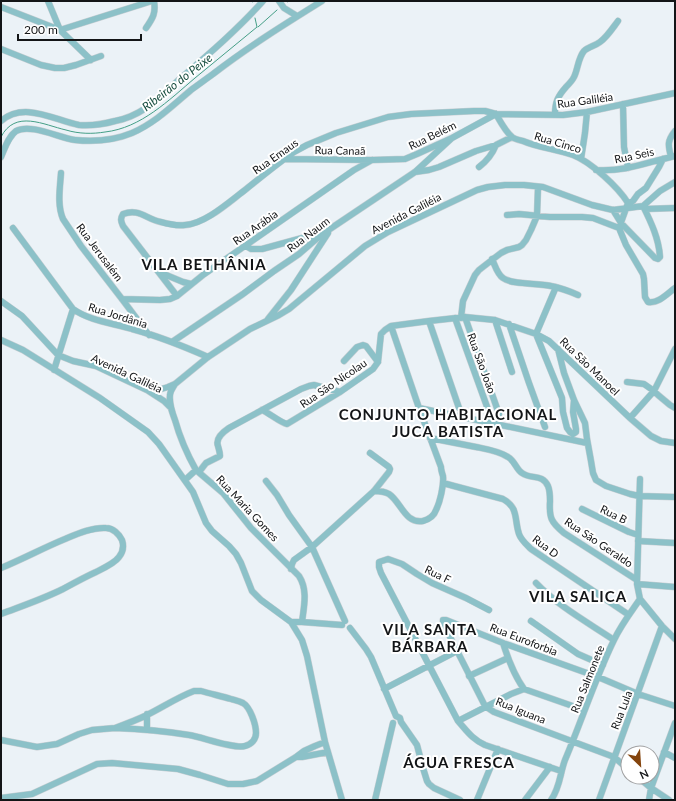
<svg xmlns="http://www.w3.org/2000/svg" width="676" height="801" font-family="Lato,sans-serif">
  <rect width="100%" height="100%" fill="#ebf2f7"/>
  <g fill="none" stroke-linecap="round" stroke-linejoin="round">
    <path stroke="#459f87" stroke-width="1" d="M251,1L252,2
      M288,2L289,1
      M258,27L277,10
      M1,137C15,109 44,125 66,130C79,134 93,134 105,132C141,128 169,100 195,78C216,61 236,44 257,27L255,18"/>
    <defs>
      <path id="minor" d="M48,1L60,30L91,60
        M279,1L284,8L297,16
        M1,7L60,30L152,1
        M146,28C153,18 156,13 154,1
        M1,49L41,65L55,68H64L76,65L101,56
        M623,104L624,147L628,168
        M496,114C500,121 505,131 512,137C514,139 519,140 523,141C539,148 557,149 573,155C591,162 618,187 628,203L619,228L593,218L582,217H550L519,214L507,215
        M555,114C555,102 558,96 566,87C569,84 572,81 574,77C578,69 578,58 584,51C588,47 595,46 600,42C607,37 612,29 618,21
        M1,121C24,101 54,120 79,125C91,126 104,124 115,121C126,119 137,114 146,108C150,106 154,102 158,98C166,92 173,85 181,78C209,54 238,29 263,1
        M1,157C5,148 8,137 16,131C31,123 59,138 75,140C94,142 115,140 132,133C155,123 172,106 191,90C198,85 206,79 213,74C248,47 285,24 322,1
        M671,157C668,145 667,141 675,131
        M285,159L372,160L405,159L417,154L452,138L496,114
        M581,159L585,133L587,112
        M479,167C487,161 492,155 496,145
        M596,170C625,172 648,162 675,156
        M415,172L429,170L439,167L476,151L496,145L512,137
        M61,173C60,188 57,205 63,219L81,246L122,299L149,335
        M628,203L633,201L638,194L646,188L659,167L663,159
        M643,206L660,191L675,182
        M645,209L675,208
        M613,210L621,223L655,258L658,259L660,257C659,239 651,222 643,206
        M13,228L73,309C90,321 112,323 132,329C158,336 183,346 208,357
        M619,228L626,245L643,274L644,279L645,297L648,302C658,304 667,294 675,288
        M246,246L251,249H262L306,237L321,235
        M492,259C495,265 497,274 503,278C512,285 539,283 551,286C561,288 569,291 578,295
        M159,272L183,282L191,284
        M556,287L536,334L562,398L563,412L567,428L570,432L573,434L576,432V429L573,412L574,400
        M177,296L123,226C121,221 120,219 123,214C139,208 146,219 161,222C168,224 177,226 185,225C205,224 229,202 245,190C261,177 277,164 294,152L307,145L336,133L388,117L411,114L474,111H485L496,114L563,115L587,112L675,93
        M122,299L160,300L170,299L177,296L203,275L354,170L372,160
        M1,301L22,316L58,355L73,361L96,366L147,390L164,401L170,407
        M465,317L499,414
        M455,318L490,415
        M461,318L463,301L475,275L479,270L501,253L507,250L519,247L522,245L526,240L531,230L537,216L538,187
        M268,319L291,290L328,233
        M495,320L512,372
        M429,321L459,408
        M509,324L529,383L545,427
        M1,340L23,350L100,398L148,432L159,444L193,492L206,523L212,531L229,546L236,554L241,563L252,591L261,600L291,622H302L342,625
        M172,342L243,294L274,271L299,254L321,235L415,172L452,138
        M558,349L564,373L574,400L585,423L587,439L591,461L593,473L596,480L606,486L630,494L639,496L675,497
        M344,361L357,347L363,345L366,346L378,362
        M54,370L73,309
        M627,382L644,384L654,391L658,395L670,405L675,408
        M175,384C173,388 170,391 170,395C169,404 172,412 175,420C180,438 187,454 196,470L223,493L251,528L299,576C308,590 304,606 302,622
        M147,390H158L168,387L175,384L208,357L250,329L279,315L289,309L365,246L388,232L477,190L488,187L505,185H524L543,187L592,205L613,210L643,206
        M419,408L587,443
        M262,410C269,413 281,423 287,424L340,392L373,369L378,362L381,334L385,330L391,326L429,321L465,317L495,320L536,334L549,341L630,418L651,436L661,441L675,443
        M630,418L654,391L675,349
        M430,438C445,441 460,444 476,447C486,449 499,451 508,457C515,461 516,469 522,473C531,480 542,473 548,486C550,491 550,495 550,501C549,518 551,522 564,533L637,580
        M199,472L206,463L220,456C220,452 219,450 218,446C215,438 223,432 229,428L301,389L309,386L314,385L340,392
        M640,479L637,584L640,599L662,626L675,639
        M185,480L196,470
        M266,481L277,495L289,515L312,547L345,621
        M443,483L454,486L503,499C519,508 514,519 519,534C521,540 526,544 531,549L629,615
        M374,491C379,491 384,491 389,494C401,502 405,524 423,521C430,519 434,516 436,510C440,502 444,485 443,476C442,473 441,470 441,467L419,408L391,326
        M582,509L629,532L638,535
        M638,541L675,543
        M1,568C23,559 43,548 65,539C77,534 93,527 106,528C113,528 119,534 122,540C124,546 123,552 119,557C115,563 102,569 96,572C85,577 74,583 63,589C43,599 22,606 1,614
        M291,569L292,564L294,560L312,547L374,491L389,472L390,469L389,467L370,453
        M536,583C558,606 587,622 614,640
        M637,584L675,587
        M489,610L466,598L432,583L417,574L402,564L388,559L379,562V567L381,573L458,721C467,731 472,739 485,745L561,771
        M531,621L578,654L603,665
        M291,622L302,640L307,656L325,742L342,800
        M350,628L366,649L371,657L396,716
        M503,643C508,659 514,675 524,689L584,710
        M469,676L508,658
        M384,689L457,651
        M194,691H201C211,694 221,696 231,699C234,700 239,701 243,703C250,707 256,724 256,733C256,739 252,744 245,746C234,749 202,737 189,735C164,731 140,729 115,728C126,724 137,720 147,715C163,707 178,697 194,691Z
        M396,716L400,718L401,722L417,745L423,768L427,781L429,784L434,788L460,800
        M458,721L511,694L524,689
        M147,729V714
        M1,740L37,747L57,744L79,734L92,730L115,728
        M664,752L675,758
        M296,757H302L328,752
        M628,769L614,757L494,712L485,706L443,623V620H446L503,643L598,677L638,694L675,706
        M638,777L651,788L669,800
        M1,798L32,794L97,764L112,763L178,769L200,775L228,784H243L257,781L296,757L304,751L315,746L325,742
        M375,800L393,723
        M477,800L498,749
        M525,800L550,767
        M551,800C560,788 560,773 565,760C582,720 595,679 614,640C621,625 631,612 640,599
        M599,800L662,626
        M649,800L651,788L675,723"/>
    </defs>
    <use href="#minor" stroke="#c8cfd3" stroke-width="7"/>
    <use href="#minor" stroke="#8cc1c8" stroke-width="6"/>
  </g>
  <g text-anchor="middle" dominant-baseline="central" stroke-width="4" stroke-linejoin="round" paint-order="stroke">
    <g font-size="11" fill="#131517" stroke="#fff">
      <text transform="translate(585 100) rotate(-8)">Rua Galiléia</text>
      <text transform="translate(432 135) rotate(-26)">Rua Belém</text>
      <text transform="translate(558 142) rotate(17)">Rua Cinco</text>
      <text transform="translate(340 150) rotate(1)">Rua Canaã</text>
      <text transform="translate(634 155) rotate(-12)">Rua Seis</text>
      <text transform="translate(275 156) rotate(-35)">Rua Emaus</text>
      <text transform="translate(406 213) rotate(-27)">Avenida Galiléia</text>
      <text transform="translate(255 227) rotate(-35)">Rua Arábia</text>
      <text transform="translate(308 234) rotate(-37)">Rua Naum</text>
      <text transform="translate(100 252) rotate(53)">Rua Jerusalém</text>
      <text transform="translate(118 315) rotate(17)">Rua Jordânia</text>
      <text transform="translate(482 363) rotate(70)">Rua São João</text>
      <text transform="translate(590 366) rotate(44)">Rua São Manoel</text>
      <text transform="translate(127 373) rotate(25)">Avenida Galiléia</text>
      <text transform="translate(333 383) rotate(-34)">Rua São Nicolau</text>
      <text transform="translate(248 508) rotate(47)">Rua Maria Gomes</text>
      <text transform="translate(614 514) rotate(26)">Rua B</text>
      <text transform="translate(599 542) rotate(34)">Rua São Geraldo</text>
      <text transform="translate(546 546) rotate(37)">Rua D</text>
      <text transform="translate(438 574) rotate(26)">Rua F</text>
      <text transform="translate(524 639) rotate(21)">Rua Euroforbia</text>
      <text transform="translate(587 679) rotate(-68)">Rua Salmonete</text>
      <text transform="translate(521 710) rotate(22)">Rua Iguana</text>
      <text transform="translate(621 710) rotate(-69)">Rua Lula</text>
    </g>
    <g font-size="12" font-style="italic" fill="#174d3f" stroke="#fff">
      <text transform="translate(177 82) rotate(-38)">Ribeirão do Peixe</text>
    </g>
    <g font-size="15" font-weight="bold" letter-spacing="1" fill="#131517" stroke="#fff">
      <text x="204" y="264">VILA BETHÂNIA</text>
      <text x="448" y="414">CONJUNTO HABITACIONAL<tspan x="448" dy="17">JUCA BATISTA</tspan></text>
      <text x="578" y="596">VILA SALICA</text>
      <text x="430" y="629">VILA SANTA<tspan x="430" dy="17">BÁRBARA</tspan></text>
      <text x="459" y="762">ÁGUA FRESCA</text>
    </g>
  </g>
  <rect width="676" height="801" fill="none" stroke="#131517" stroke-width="4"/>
  <g transform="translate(640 765) rotate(155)"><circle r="19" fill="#ffffff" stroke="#a1a1a2"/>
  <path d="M0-3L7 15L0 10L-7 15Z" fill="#84440d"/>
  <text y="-6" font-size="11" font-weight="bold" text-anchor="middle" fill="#131517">N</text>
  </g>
  <path d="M18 34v6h123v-6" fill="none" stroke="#131517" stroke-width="2"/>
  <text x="24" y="34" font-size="12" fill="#131517" stroke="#ffffff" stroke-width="3" paint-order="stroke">200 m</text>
</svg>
